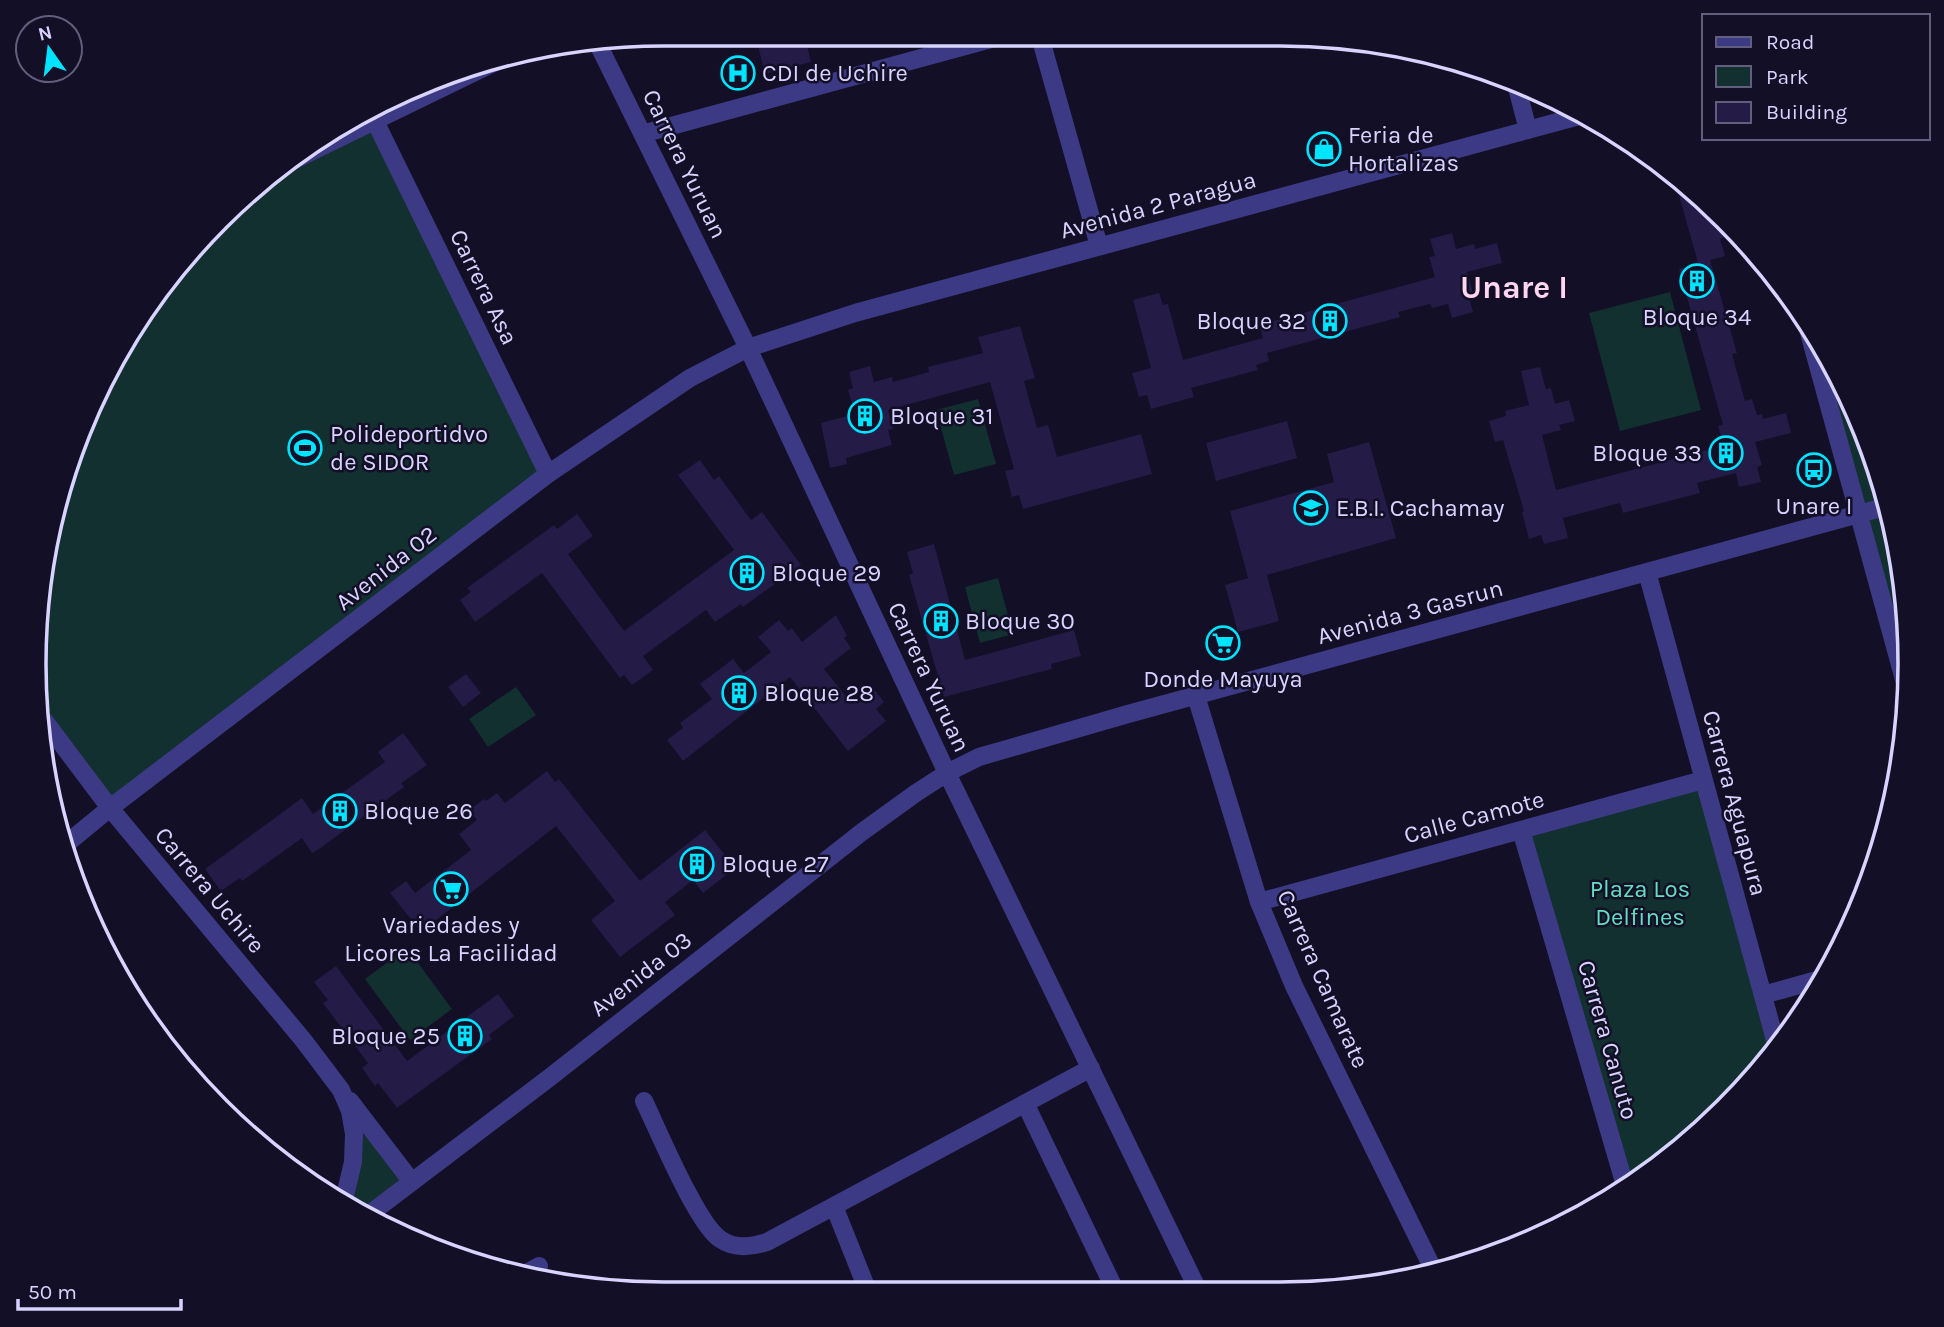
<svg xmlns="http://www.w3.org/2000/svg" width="1944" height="1327" font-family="Karla,sans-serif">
  <rect width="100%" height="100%" fill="#130f26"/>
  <path fill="#12302f" d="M375,121L548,474L114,808L43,715L39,582L81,422L189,248L284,165Z
    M1670,292L1701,410L1620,431L1589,313Z
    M1805,314L1863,423L1899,541L1911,664L1908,694Z
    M978,399L996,464L954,475L936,410Z
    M998,578L1013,634L980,643L965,587Z
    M516,687L536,715L488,747L469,719Z
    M1703,780L1777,1047L1726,1109L1624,1182L1521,830Z
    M407,948L452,1009L410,1040L365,979Z
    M350,1111L412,1182L367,1216L343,1204Z"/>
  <path fill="#241b47" d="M755,33H804L811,62L765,74Z
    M1675,181L1717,212L1724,237L1720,239L1725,256L1710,260L1737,353L1732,354L1745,401L1752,399L1757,415L1762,414L1763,419L1786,413L1791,433L1755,442L1762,465L1757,467L1761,482L1739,487L1736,473L1697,483L1700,493L1623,513L1620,503L1563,518L1568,538L1544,544L1541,535L1529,539L1522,512L1524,511L1503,440L1495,442L1489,421L1506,416L1505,411L1529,405L1521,371L1540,367L1546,389L1551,388L1555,404L1569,400L1575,421L1559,425L1561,430L1542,435L1556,490L1723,446L1718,426L1723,425L1679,269L1698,263Z
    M1452,233L1456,249L1474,244L1475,249L1497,243L1502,263L1467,272L1474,296L1469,297L1473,312L1452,318L1448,304L1432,308L1430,304L1398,312L1400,317L1267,353L1269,361L1256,365L1258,370L1191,388L1194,397L1151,409L1147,395L1139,397L1132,373L1151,368L1133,300L1159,293L1163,305L1168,304L1183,360L1263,338L1259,325L1435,277L1429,257L1435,256L1430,239Z
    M1020,326L1035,378L1024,381L1037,428L1048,425L1057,457L1141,434L1152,474L1023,509L1019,495L1012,497L1005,471L1014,469L990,382L888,410L893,429L888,430L892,445L846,458L847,464L830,468L821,423L855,414L848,390L853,388L849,372L870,366L874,382L892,377L893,382L929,372L928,367L983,353L978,337Z
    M1287,421L1297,458L1216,481L1206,443Z
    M1369,442L1396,538L1267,575L1279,621L1238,632L1225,585L1248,578L1230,511L1334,482L1327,454Z
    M700,460L714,480L719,476L751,520L762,512L801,565L743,607L741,604L715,622L706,610L643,656L653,670L632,685L624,675L620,678L542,573L475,622L460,600L471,592L467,588L554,525L557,529L577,514L593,536L568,554L624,631L734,550L678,475Z
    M934,544L965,660L1074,630L1081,656L1051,664L1052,669L944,697L909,575L913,573L907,552Z
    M836,615L847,636L844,638L851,648L824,669L852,704L873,688L884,702L876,709L886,721L848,751L790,677L683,761L667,740L683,728L680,723L712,699L700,684L733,659L744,673L771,652L758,637L779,620L788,631L792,628L802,642Z
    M466,674L481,693L463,707L448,687Z
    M403,733L427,765L401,783L404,787L319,849L312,853L302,838L242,881L240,878L221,891L205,869L302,798L313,814L385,762L378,752Z
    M547,771L555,782L559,779L640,881L705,830L735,868L703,893L693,880L665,902L675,915L620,957L591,920L615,901L556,826L421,932L390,893L406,881L415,893L471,850L459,834L477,820L469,810L484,799L486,801L497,793L505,803Z
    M336,966L407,1061L498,994L514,1016L489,1035L492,1039L397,1108L378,1083L375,1086L362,1068L368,1063L323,1003L328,1000L314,982Z"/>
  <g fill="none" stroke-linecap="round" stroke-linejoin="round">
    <path stroke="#3d3a85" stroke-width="18" d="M1039,33L1099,246
      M597,42L748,348L947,773L1200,1294
      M1516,84L1528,130
      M375,121L548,474
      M642,134L1013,33
      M284,165L514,53
      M1647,572L1777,1047
      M1196,696L1259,902L1294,986L1434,1271
      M43,719L110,808L304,1041L341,1090L350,1111L354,1134L353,1162L343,1204
      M1521,830L1624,1182
      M65,845L110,808L548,474L690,378L748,348L855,313L1583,115
      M1259,902L1703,780
      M1763,995L1824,978
      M350,1101L412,1182
      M644,1101C658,1130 697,1224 720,1239C734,1249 752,1247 767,1242L1091,1068
      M1025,1103L1117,1294
      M834,1206L869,1294
      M367,1216L549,1078L862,832L916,793L947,773L979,757L1128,714L1888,506
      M521,1276L539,1266"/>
    <path stroke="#3d3a85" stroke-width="18" d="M1803,311L1908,694"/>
  </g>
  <defs>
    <symbol id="hospital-ring" viewBox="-11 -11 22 22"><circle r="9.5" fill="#130f26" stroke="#00e5ff" stroke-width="1.5"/><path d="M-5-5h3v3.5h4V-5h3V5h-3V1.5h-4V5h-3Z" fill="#00e5ff"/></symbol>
    <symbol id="shop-ring" viewBox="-11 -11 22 22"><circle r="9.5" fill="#130f26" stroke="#00e5ff" stroke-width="1.5"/><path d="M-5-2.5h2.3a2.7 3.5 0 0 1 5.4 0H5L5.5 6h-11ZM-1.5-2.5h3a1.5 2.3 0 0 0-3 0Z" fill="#00e5ff"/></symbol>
    <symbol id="building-ring" viewBox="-11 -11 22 22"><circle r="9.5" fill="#130f26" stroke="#00e5ff" stroke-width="1.5"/><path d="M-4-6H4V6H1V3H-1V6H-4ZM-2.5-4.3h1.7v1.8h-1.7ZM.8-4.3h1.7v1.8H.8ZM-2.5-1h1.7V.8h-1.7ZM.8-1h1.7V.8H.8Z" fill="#00e5ff"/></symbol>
    <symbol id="stadium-ring" viewBox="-11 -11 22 22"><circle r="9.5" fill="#130f26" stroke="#00e5ff" stroke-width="1.5"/><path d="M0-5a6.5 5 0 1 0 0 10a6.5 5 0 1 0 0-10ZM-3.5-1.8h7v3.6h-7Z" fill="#00e5ff"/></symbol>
    <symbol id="bus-ring" viewBox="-11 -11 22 22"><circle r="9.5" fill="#130f26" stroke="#00e5ff" stroke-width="1.5"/><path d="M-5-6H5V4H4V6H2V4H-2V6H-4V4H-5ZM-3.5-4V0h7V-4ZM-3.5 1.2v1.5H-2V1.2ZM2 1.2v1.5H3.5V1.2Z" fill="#00e5ff"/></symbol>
    <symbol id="school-ring" viewBox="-11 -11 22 22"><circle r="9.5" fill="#130f26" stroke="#00e5ff" stroke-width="1.5"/><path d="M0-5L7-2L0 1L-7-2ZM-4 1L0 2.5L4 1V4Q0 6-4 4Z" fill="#00e5ff"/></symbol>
    <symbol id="supermarket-ring" viewBox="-11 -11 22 22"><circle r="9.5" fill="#130f26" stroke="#00e5ff" stroke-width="1.5"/><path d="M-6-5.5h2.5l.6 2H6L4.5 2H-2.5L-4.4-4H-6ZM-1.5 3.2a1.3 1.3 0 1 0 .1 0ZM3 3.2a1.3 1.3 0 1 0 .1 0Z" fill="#00e5ff"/></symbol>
  </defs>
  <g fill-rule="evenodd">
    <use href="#hospital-ring" x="719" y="54" width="38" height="38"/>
    <use href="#shop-ring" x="1305" y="130" width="38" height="38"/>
    <use href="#building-ring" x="1678" y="262" width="38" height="38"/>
    <use href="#building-ring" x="1311" y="302" width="38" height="38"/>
    <use href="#building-ring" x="846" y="397" width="38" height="38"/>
    <use href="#stadium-ring" x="286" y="429" width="38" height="38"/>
    <use href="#building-ring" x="1707" y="434" width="38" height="38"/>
    <use href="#bus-ring" x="1795" y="451" width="38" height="38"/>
    <use href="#school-ring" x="1292" y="489" width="38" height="38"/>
    <use href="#building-ring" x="728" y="554" width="38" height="38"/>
    <use href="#building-ring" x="922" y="602" width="38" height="38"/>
    <use href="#supermarket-ring" x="1204" y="624" width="38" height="38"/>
    <use href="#building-ring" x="720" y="674" width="38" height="38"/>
    <use href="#building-ring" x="321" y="792" width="38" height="38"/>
    <use href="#building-ring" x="678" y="845" width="38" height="38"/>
    <use href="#supermarket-ring" x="432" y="870" width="38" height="38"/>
    <use href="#building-ring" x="446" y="1017" width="38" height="38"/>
  </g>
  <g text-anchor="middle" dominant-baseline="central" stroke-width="5" stroke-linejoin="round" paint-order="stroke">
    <g font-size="24" fill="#d9d4ff" stroke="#130f26" text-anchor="start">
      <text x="762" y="73">CDI de Uchire</text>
      <text x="1348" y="135">Feria de<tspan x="1348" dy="28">Hortalizas</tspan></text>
      <text x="1697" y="317" text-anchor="middle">Bloque 34</text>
      <text x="1306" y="321" text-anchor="end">Bloque 32</text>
      <text x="890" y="416">Bloque 31</text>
      <text x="330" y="434">Polideportidvo<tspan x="330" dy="28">de SIDOR</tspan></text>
      <text x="1702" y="453" text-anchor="end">Bloque 33</text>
      <text x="1814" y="506" text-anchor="middle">Unare I</text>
      <text x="1336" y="508">E.B.I. Cachamay</text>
      <text x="772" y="573">Bloque 29</text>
      <text x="965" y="621">Bloque 30</text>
      <text x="1223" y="679" text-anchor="middle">Donde Mayuya</text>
      <text x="764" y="693">Bloque 28</text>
      <text x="364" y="811">Bloque 26</text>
      <text x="722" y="864">Bloque 27</text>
      <text x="451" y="925" text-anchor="middle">Variedades y<tspan x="451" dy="28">Licores La Facilidad</tspan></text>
      <text x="440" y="1036" text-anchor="end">Bloque 25</text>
    </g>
    <g font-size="24" fill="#d9d4ff" stroke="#130f26">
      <text transform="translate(685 164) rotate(64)">Carrera Yuruan</text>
      <text transform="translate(1158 205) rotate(-15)">Avenida 2 Paragua</text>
      <text transform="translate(484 287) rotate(64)">Carrera Asa</text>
      <text transform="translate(386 568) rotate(-38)">Avenida 02</text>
      <text transform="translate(1410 612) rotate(-15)">Avenida 3 Gasrun</text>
      <text transform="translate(929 677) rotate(65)">Carrera Yuruan</text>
      <text transform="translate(1735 803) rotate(75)">Carrera Aguapura</text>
      <text transform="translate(1474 817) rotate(-15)">Calle Camote</text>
      <text transform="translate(210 890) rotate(50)">Carrera Uchire</text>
      <text transform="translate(641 974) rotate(-38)">Avenida 03</text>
      <text transform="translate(1323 979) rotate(66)">Carrera Camarate</text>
      <text transform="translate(1608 1040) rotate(74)">Carrera Canuto</text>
    </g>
    <g font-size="24" fill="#5fe0c0" stroke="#130f26">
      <text x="1640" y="889">Plaza Los<tspan x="1640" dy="28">Delfines</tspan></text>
    </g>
    <g font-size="32" font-weight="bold" fill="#ffd6f0" stroke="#130f26">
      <text x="1514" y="287">Unare I</text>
    </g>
  </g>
  <path d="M0 0H1944V1327H0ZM664 46H1280A618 618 0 0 1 1898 664V664A618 618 0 0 1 1280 1282H664A618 618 0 0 1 46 664V664A618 618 0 0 1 664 46Z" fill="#130f26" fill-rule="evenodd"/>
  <path fill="none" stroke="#d9d4ff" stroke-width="3.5" d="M664 46H1280A618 618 0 0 1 1898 664V664A618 618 0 0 1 1280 1282H664A618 618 0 0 1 46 664V664A618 618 0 0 1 664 46Z"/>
  <rect x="1702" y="14" width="228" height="126" fill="#130f26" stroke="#625e7d" stroke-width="2"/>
  <rect x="1716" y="37" width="35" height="10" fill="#3d3a85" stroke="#625e7d" stroke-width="2"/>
  <text x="1766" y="49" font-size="21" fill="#d9d4ff">Road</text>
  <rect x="1716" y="66" width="35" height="21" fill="#12302f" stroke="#625e7d" stroke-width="2"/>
  <text x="1766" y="84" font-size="21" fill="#d9d4ff">Park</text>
  <rect x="1716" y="102" width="35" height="21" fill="#241b47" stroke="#625e7d" stroke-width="2"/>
  <text x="1766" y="119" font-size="21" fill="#d9d4ff">Building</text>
  <g transform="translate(49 49) rotate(346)"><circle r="33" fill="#130f26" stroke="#625e7d" stroke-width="2"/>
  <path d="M0-5L12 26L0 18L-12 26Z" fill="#00e5ff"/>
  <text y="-10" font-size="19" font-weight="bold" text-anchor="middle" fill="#d9d4ff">N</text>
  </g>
  <path d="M18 1299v10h163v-10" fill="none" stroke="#d9d4ff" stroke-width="3.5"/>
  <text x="28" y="1299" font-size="21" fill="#d9d4ff" stroke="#130f26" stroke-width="5" paint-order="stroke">50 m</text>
</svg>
